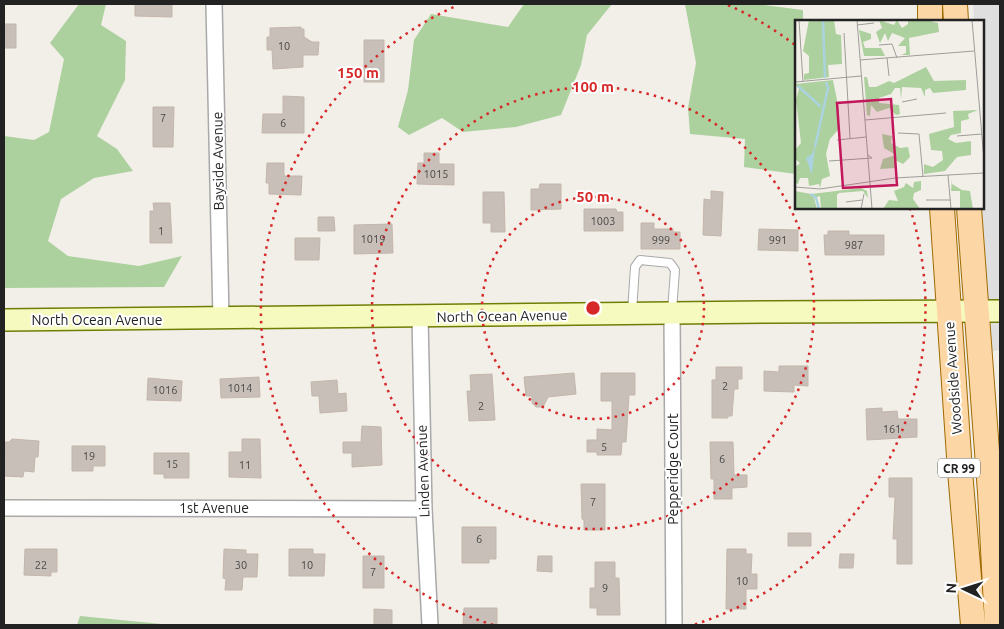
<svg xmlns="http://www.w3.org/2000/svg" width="1004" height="629" font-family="Ubuntu,sans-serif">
  <rect width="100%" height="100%" fill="#f2efe9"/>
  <path fill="#e0dfdf" d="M973,4H1000V350L982,352L978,208H983V21H974Z"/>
  <path fill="#add19e" d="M79,4H106L101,25L126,41L125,80L97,136L117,149L133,171L94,178L61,199L48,241L68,256L139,266L182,256L164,287L4,288V136L34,140L49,132L64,59L50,43Z
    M524,4H612L587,35L581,65L561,115L516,127L463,132L442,118L409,135L398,127L408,90L414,40L431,14L508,27Z
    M685,4H757L803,10V21H796V174L744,167L745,139L690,134L688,108L696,63Z
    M80,616L172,625H77Z"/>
  <path fill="#c7bfb8" stroke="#c4b6ab" d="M135,4H172V17L135,16Z
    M4,24H16V48H4Z
    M301,27V29H304V37L312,42H319L318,55H303V67L273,69L272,50H267V37H270V28Z
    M364,40H384V82H364Z
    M283,96L304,97V133H262L263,114H283Z
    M153,107H174L173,147H153Z
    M424,153H439V164H454V185L417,184L418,163H424Z
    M267,163H284V176H302L301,195L269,194V183H266Z
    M540,184H561V209L531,210V189H539Z
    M711,191L723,192L721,236L703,235L704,199L711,200Z
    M483,192H504L505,232H491V223H483Z
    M153,203H170L172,243H150V211H154Z
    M584,209H616L617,212H623V231H584Z
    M318,217H334L335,231H318Z
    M641,223H654V229H673V232H680V249H641Z
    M392,224L393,253L354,254V225Z
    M759,229L798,230V251L758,250Z
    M828,231H849V235H884V255H825L824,235H828Z
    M295,238H320L319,260H295Z
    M779,366H808V386L794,385V392L764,391V371L779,372Z
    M716,367H742V379H738V389H734L732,416H728V418H712V380H716Z
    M574,373L576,394L548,397L543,407H536L532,403V396H526L524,377Z
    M601,373H635V395H629L626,442H622L621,455H597V452H587V440H597V429L612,430V401H601Z
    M492,374L495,420L469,421L467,391H471L470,375Z
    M259,377L260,397L221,398L220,379Z
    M148,378L182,381L181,401L147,400Z
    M337,380L338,394L346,393L347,411L320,413L319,396H312L311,382Z
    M882,408V412L897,411L898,419H917V437L867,440L866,409Z
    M362,426L381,427L382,465L352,467V453H343V442H361Z
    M12,439L39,441L38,457H35L34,472L24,471L23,477L4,476L5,442H9Z
    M242,439H260L261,478L229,477V452H242Z
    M710,442H733L734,475H747V487L732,488V499H714V479H711Z
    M72,446H105V466H93V471H72Z
    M154,453H189V478H164V474H154Z
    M889,478H912V564H897V539H893L895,497H889Z
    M581,484H605V530H584V520L582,519Z
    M462,527H496V559H489V563H462Z
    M788,533H811V546H788Z
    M25,549H57V572H51V576L24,575Z
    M224,549L246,550V554H258L257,577H243L242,590H225L226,579L223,578Z
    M289,549H313V554H325L324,576H289Z
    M727,549H746V554H752L751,574H757V589H746V609H726Z
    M840,554H854L853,568H839Z
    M363,556H384V588H363Z
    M538,556H552V572L537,571Z
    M595,562H615V578H619L620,615H597V608H590V588H595Z
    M464,608H497V624L463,625Z
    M374,609L392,610V625H374Z"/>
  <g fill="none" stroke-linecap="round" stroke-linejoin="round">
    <defs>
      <path id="service" d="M632,312L635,267L640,260L670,263L675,270L672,311"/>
      <path id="minor" d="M214,4L221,318
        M672,313L674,625
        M420,316L424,509L430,625
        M4,508L424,509"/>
      <path id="secondary" d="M4,320L768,312L1000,311"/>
      <path id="primary" d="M930,4V21
        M955,4L956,21
        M942,208L960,471L973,625
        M969,208L990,492L997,625"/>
    </defs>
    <use href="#service" stroke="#a9a9a9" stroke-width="10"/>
    <use href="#minor" stroke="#a9a9a9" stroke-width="18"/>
    <use href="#secondary" stroke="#707d05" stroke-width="24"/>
    <use href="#primary" stroke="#a06b00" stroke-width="26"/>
    <use href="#service" stroke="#fff" stroke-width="8"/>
    <use href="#minor" stroke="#fff" stroke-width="15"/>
    <use href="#secondary" stroke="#f7fabf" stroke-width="21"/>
    <use href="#primary" stroke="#fcd6a4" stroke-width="24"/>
  </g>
  <g fill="none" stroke="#d62828" stroke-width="2.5" stroke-dasharray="2.5 5">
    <circle cx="593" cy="308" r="111"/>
    <circle cx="593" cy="308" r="221"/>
    <path d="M493 625A332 332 0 0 1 458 5M728 5A332 332 0 0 1 795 45M910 208A332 332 0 0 1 693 625"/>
  </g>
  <g text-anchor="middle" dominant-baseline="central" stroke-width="4" stroke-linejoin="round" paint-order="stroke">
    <g font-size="11" fill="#4b4948">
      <text x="284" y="46">10</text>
      <text x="163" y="118">7</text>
      <text x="283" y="123">6</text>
      <text x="436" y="174">1015</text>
      <text x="603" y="221">1003</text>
      <text x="161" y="231">1</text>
      <text x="373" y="239">1019</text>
      <text x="661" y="240">999</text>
      <text x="778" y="240">991</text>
      <text x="854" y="245">987</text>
      <text x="725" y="386">2</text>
      <text x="240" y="388">1014</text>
      <text x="165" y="390">1016</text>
      <text x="481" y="406">2</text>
      <text x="892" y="429">161</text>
      <text x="604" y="447">5</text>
      <text x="89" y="456">19</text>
      <text x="722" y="459">6</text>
      <text x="172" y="464">15</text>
      <text x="245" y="465">11</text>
      <text x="593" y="502">7</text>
      <text x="479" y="539">6</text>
      <text x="41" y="565">22</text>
      <text x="241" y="565">30</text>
      <text x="307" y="565">10</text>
      <text x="373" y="572">7</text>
      <text x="742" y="581">10</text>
      <text x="605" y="588">9</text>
    </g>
    <rect fill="#fff" stroke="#646464" stroke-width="1" x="938" y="458.5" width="42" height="19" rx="4"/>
    <g font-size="12" font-weight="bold" fill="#222">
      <text x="959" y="468">CR 99</text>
    </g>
    <g font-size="14" fill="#222" stroke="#fff">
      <text transform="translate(218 161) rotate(-91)">Bayside Avenue</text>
      <text transform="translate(502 316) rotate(-1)">North Ocean Avenue</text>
      <text x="97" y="320">North Ocean Avenue</text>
      <text transform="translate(953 378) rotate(-94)">Woodside Avenue</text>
      <text transform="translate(673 469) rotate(-90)">Pepperidge Court</text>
      <text transform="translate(423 471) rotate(-92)">Linden Avenue</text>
      <text x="214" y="508">1st Avenue</text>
    </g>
  </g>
  <g transform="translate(795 20)">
    <rect width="189" height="189" fill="#f2efe9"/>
    <path d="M14,0H39L41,14L46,15L47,44L33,45L34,57L9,60V54L14,53V36L8,31ZM84,0L99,5L102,0L107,8L113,4V0H131L143,3L144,12L114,18L115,35H106L111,33V26H103L110,18L97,13L93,21L90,13L85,23L81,12L87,8ZM64,10L76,14V19L68,22L70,28H86L90,36H69ZM131,47L139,61L171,60V70L138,73L135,68L130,70V77L126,68L107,67L106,79L105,68H100L96,74L84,78V83L104,85L105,94L101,95L94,88L82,92L76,85L75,96L72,95L69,57H72L74,67H81L94,61L99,63ZM38,60L44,90L43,110L35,119L31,134L35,156L27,159L25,168L24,164L14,166L13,158H5L3,164L0,163V147L5,143L0,139V130L6,123L1,80L4,69L0,64ZM183,90L173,94L174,99L166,101V113L156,115L153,119L161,123L176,121V135L162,137L150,151L129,154V144L138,147L148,140L147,131L136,130L134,114L159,107L158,91ZM87,114L97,116L96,123L105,128L113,127L115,137L108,144L100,140V148L85,149L88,139L101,135L89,128ZM157,158V164L167,170L175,171L178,189H165V171H156ZM126,161V170L119,173L118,179L125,189H88L94,180L103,181L99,171L109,167L111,163L118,168L119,162ZM66,168L72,171L73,178L68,171L44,173L42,175V189H26L25,176L19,178L22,189H0V171L16,174Z" fill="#add19e"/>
    <path d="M21,125L19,135L17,155L11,138L17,134Z" fill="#aad3df"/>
    <path fill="none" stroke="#aad3df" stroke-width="2.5" d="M28,0L30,58M3,66L26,87M20,127L33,68L31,62M16,174L21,178L24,189"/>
    <path fill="none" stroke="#9f9d99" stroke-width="1" d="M4,0L8,62M62,0L77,189M177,0L189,140M62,5L79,3M49,13L55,118M84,25L97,24L102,38M92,38L94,56M65,40L179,31M0,62L66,56M107,82L122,79M70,100L151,93M103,113L124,114L128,156M162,116L187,114M42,120L71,117M34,141L77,138L73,135M153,155L156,189M0,167L25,169L100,158L189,153M131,180H156M51,182L67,180M66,189L69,174"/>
    <path fill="#c2185b" fill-opacity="0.15" stroke="#c2185b" stroke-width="2.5" d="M96,79L102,165L48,168L42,83Z"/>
    <rect width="189" height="189" fill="none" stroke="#222" stroke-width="2.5"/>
  </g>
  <circle cx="593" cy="308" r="8" fill="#d62828" stroke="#fff" stroke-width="2.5"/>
  <g font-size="15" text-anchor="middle" font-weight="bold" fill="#d62828" stroke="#fff" stroke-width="4" stroke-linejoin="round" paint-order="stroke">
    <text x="358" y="78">150 m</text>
    <text x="593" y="92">100 m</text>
    <text x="593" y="202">50 m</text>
  </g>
  <rect width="1004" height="629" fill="none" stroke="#222222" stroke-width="10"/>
  <g transform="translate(964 589) rotate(274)" stroke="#ffffff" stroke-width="4" paint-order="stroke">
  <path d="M0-4L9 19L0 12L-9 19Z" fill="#222222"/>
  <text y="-8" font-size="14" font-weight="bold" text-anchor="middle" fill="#222222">N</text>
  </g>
</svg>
